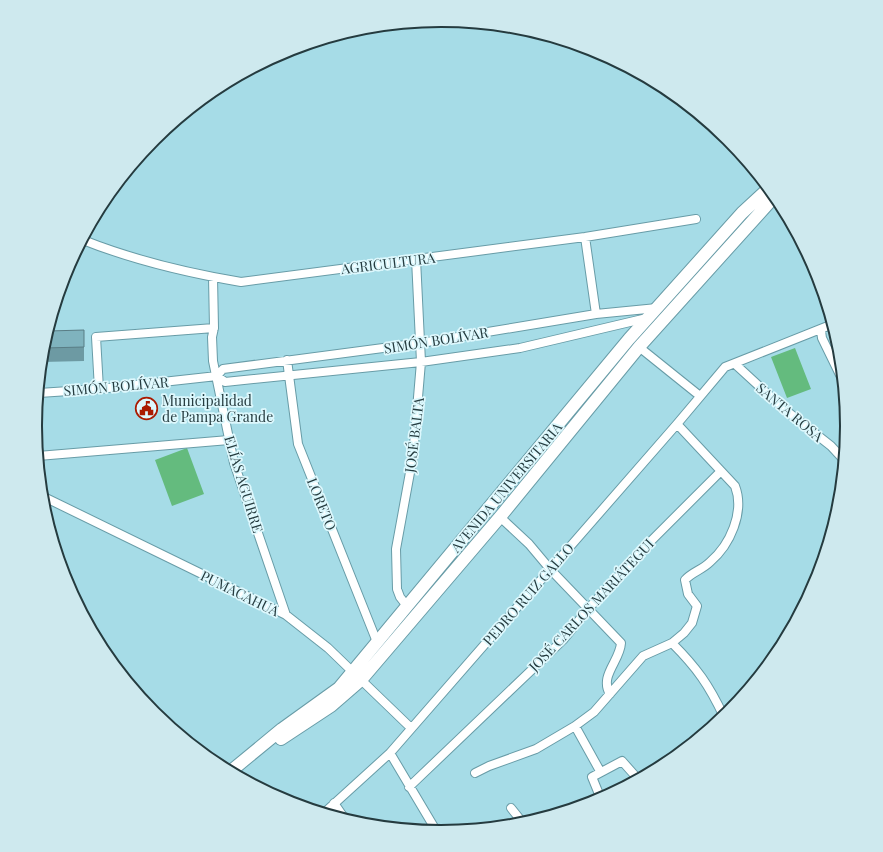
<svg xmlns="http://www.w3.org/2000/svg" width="883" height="852" font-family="'Playfair Display',serif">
  <rect width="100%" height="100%" fill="#a6dce7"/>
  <path fill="#64bb7e" d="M795,348L811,389L787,398L771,357Z
    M187,448L204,494L172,506L155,460Z"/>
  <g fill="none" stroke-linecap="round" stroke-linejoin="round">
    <defs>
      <path id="minor" d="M585,237L596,314
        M83,240C133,260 188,273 241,282L585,237L696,219
        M213,277L214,328L212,337L213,361L234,463L286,615
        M821,331L822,338L843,381
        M639,347L700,396
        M287,360L298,444L377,642
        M735,364L784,409L831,446L844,460
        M217,376L223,369L421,343L596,314L657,308
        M99,389L96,337L214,328
        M39,393L99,389L217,376L225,382L421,362L520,348L647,318
        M38,456L229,440
        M42,496L286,615L328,648L411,728
        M500,517L529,544L550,569L621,643C620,661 599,676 610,694
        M407,606L400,597L397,589L396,549L413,456L421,362L416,259
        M672,643C697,668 709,685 724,717
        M575,726L600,771
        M390,753L437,832
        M475,773L489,766L536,749L575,726L594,712L643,656L672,643L684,633L692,623L697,606L688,594L685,580C692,572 702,570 710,562C730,545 745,512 735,486L677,424
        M409,787L563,640L588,609L651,541L721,471
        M601,799L592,777L622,761L638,779
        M334,803L345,819
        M511,808L523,823
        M324,813L390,753L677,424L725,367L833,324"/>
      <path id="secondary" d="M281,739L331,706L361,680L500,517L639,347L775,196
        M231,771L282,729L339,688L629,339L742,213L769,188"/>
    </defs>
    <use href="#minor" stroke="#689ca7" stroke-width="10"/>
    <use href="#secondary" stroke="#689ca7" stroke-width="14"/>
    <use href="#minor" stroke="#fff" stroke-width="8"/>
    <use href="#secondary" stroke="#fff" stroke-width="12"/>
  </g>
  <path fill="#6d9aa3" d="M84,330V361L42,362L43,347Z"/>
  <path fill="#7fb3be" stroke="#597d85" d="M84,330V347L43,348L48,331Z"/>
  <defs>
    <symbol id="civic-ring" viewBox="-11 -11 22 22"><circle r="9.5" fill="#ddf8fd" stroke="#aa1b01" stroke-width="1.5"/><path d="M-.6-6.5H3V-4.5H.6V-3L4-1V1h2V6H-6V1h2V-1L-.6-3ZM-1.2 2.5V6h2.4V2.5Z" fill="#aa1b01"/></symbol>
  </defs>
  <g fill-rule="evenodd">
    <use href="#civic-ring" x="134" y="396" width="25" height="25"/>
  </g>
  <g text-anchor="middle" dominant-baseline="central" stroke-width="3.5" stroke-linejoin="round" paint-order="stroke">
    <g font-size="14" fill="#253b3f" stroke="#ddf8fd">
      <text transform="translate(388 263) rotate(-7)">AGRICULTURA</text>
      <text transform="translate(436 340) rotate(-9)">SIMÓN BOLÍVAR</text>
      <text transform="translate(116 386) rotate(-5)">SIMÓN BOLÍVAR</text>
      <text transform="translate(790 412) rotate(40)">SANTA ROSA</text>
      <text transform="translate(414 435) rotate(-83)">JOSÉ BALTA</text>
      <text transform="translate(244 484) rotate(73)">ELÍAS AGUIRRE</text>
      <text transform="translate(506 487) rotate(-50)">AVENIDA UNIVERSITARIA</text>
      <text transform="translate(322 504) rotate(68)">LORETO</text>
      <text transform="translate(240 593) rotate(26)">PUMACAHUA</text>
      <text transform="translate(528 594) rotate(-49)">PEDRO RUIZ GALLO</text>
      <text transform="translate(591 605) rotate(-47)">JOSÉ CARLOS MARIÁTEGUI</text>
    </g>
    <g font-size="14" fill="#253b3f" stroke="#ddf8fd" text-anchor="start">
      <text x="162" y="400">Municipalidad<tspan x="162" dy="16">de Pampa Grande</tspan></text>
    </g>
  </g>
  <path d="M0 0H883V852H0ZM42 426a399 399 0 1 1 798 0a399 399 0 1 1-798 0Z" fill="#cee9ee" fill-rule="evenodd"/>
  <path fill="none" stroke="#253b3f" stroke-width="2" d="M42 426a399 399 0 1 1 798 0a399 399 0 1 1-798 0Z"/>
</svg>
